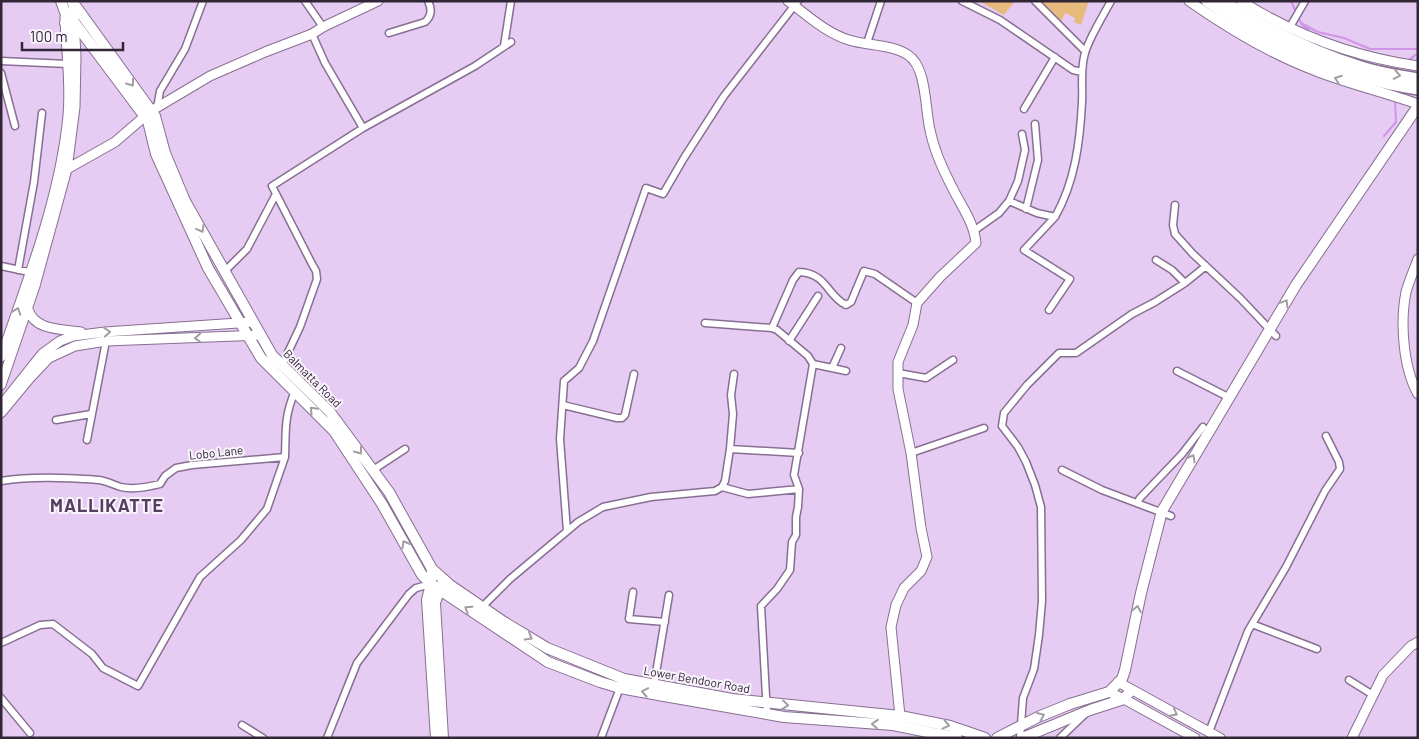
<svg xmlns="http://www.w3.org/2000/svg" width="1419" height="739" font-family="Barlow,sans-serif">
  <rect width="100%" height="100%" fill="#e6cbf2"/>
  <path fill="#e6ba7d" d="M979,1H1015L1004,15Z
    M1039,1H1089L1081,25L1074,22L1075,18L1065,13L1060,24Z"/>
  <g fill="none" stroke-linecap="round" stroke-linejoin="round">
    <path stroke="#d095e9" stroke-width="2" d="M1291,1L1296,12
      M1298,17L1301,23L1318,32L1344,38L1370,49H1418
      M1301,23L1303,26L1309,29
      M1407,61L1418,53
      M1408,61L1418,53
      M1384,136L1396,122L1395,102"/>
    <defs>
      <path id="street" d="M305,1L323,27
        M962,1L1000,20L1073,70L1082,72
        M1035,1L1085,51
        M1290,27L1305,1
        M389,33L425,22C432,16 432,9 428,1
        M312,34L325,63L363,128
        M867,43L881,1
        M504,46L511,1
        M1,61L68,64
        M1,73L15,126
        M157,108L160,91L185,49L203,1
        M1024,109L1055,57
        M1009,201L1037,213L1055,217C1075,182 1080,142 1082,102C1083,86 1080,69 1085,53C1089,38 1103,16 1111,1
        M1175,205L1173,225L1175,234L1193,254L1240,298L1276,336
        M1026,209L1038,160L1035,124
        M975,230L999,213L1009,201L1018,181L1025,150L1022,134
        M1156,260L1172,270L1185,283
        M1,266L34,273
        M18,270L34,182L42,113
        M225,271L247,249L276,194
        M1049,310L1070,279L1024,250L1055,217
        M705,323L772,328L777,330L808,356L813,364L794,475L799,489L798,507L796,517V535L792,542L790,570L777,589L761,606L767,714
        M772,328L793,280L799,272C827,273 827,296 846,305L851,302L864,271L875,274L917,303
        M789,341L818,296
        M813,364L846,371
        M282,365L300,327L317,279L316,271L312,264L272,186L363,128L475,66L511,42
        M832,368L841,348
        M1177,371L1230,398
        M898,373L926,378L953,360
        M563,405L617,418H622L625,415L634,374
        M56,420L91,414
        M87,440L106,341
        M730,449L799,453
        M911,453L984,428
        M373,470L405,449
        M1062,470L1102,490L1171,516
        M1,481C34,476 66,478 99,480C107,481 114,485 121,487C133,490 148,487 160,484L165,476L176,468L192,465L285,457C286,430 284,417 295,391
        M722,487L748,494L799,489
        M1137,503L1140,498L1182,454L1203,427
        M567,531L560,439L564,381L579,368L593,341L646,188L663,194L684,158L724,96L798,1
        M633,592L629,619L665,622
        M482,607L510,579L578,522L603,507L651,497L715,491L722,487L725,481L730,449L733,414L731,395L734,374
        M1252,624L1317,649
        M1,643L40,625L53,624L92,654L103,668L138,686L200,577L241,540L267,509L285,457
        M1349,680L1373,695
        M654,685L669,595
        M1,698L30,733
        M242,725L263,738
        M1209,732L1248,631L1286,567L1325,491L1340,469L1339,462L1326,436
        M327,738L357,663L409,594L416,588L431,584
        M601,738L621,685
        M1020,738L1023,698L1034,669L1039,635L1042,601L1041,507L1035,485L1026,462L1018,447L1002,426L1004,413L1027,385L1059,353H1076L1132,314L1155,302L1185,283L1206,266
        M1060,738L1085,714"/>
      <path id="secondary" d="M788,1C807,15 826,33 849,40C868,46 891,44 908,55C927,67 925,110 930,130C934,150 943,170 952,187C961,206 974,222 976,243L940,277L917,303L913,325L898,362V389L911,453L921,528L927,557L921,571L904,588L896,605L891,627L900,716L898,722
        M1189,1C1229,29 1270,54 1316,71C1349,84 1384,92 1418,104
        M1241,1C1295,35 1355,57 1418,66
        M67,169L115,142L151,111L210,76L265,52L312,34L323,27L378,1
        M1418,259C1414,270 1409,281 1406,292C1400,322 1403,368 1418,394
        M28,309C34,331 63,329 81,332
        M1,357C28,279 60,198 68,116C71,83 66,50 65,17
        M1,385L35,286L67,169L75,107L76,56L73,3
        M3,403L42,354L60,341L73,336L105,332L253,322
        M1,413L30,378L49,358L75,346L106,341L260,335
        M1118,682L1220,738
        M1109,692L1124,699L1195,738
        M1352,738L1383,675L1411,646L1418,642"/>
      <path id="primary" d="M61,1L65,12
        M72,1L155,116L165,153L185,201L272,355L330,412L389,492L432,569L431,584L427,600L436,738
        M65,23L74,22L148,121L156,154L208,268L261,358L334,431L382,504L422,575L431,584L548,662L600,682L620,688L664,696L784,717L893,725L957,738
        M432,569L450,585L504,622L547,648L624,679L732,699L900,716L950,726L985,738
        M441,585L435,603L443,738
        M997,738L1038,717L1070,704L1109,692L1122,679L1125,670L1141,593L1162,511L1296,285L1418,106
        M1022,738L1090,710L1124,699L1131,690"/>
      <path id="highway" d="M1207,1C1269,46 1342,78 1418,89
        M1223,1C1266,29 1312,52 1361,67C1380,73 1399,76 1418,79"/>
    </defs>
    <use href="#street" stroke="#876f92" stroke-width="9"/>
    <use href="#secondary" stroke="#876f92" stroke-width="11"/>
    <use href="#primary" stroke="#876f92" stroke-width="12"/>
    <use href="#highway" stroke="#876f92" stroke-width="14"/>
    <use href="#street" stroke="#fff" stroke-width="6"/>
    <use href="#secondary" stroke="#fff" stroke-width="9"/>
    <use href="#primary" stroke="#fff" stroke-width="10"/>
    <use href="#highway" stroke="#fff" stroke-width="11"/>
  </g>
  <defs><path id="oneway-chevron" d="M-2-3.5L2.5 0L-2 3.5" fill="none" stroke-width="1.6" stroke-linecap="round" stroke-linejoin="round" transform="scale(1.25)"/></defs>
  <g stroke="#a29da4">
    <use href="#oneway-chevron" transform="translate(1397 75) rotate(11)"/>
    <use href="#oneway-chevron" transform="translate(1338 79) rotate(-160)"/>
    <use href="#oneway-chevron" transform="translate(131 83) rotate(54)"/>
    <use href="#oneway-chevron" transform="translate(201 229) rotate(61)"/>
    <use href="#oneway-chevron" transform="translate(1285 303) rotate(-59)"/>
    <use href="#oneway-chevron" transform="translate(17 311) rotate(-71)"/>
    <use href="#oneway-chevron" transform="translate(107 332) rotate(-5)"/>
    <use href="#oneway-chevron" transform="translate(198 338) rotate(177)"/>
    <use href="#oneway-chevron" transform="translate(313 410) rotate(-134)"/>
    <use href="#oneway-chevron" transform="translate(359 451) rotate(54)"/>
    <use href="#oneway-chevron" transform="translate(1192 458) rotate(-60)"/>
    <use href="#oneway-chevron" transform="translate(405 544) rotate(-120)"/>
    <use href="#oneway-chevron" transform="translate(468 609) rotate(-147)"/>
    <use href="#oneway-chevron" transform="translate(1137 609) rotate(-79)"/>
    <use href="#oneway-chevron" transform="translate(529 637) rotate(30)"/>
    <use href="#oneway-chevron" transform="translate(645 692) rotate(-169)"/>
    <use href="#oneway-chevron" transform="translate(785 705) rotate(6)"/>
    <use href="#oneway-chevron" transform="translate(1174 713) rotate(28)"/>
    <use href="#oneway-chevron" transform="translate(1041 716) rotate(-24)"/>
    <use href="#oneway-chevron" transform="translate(875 724) rotate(-175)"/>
    <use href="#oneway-chevron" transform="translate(946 725) rotate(13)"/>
  </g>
  <g text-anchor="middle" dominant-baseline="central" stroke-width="4" stroke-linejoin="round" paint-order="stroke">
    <g font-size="12" fill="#302635" stroke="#faf5fd">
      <text transform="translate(313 378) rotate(45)">Balmatta Road</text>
      <text transform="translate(216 452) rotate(-6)">Lobo Lane</text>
      <text transform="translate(697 679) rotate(10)">Lower Bendoor Road</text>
    </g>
    <g font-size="18" font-weight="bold" letter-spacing="1" fill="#564060" stroke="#faf5fd">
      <text x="107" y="505">MALLIKATTE</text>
    </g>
  </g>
  <rect width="1419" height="739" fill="none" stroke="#302635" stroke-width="5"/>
  <path d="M22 42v8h101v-8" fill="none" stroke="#302635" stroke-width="2.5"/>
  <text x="30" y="42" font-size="15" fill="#302635" stroke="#faf5fd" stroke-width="4" paint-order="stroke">100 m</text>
</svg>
